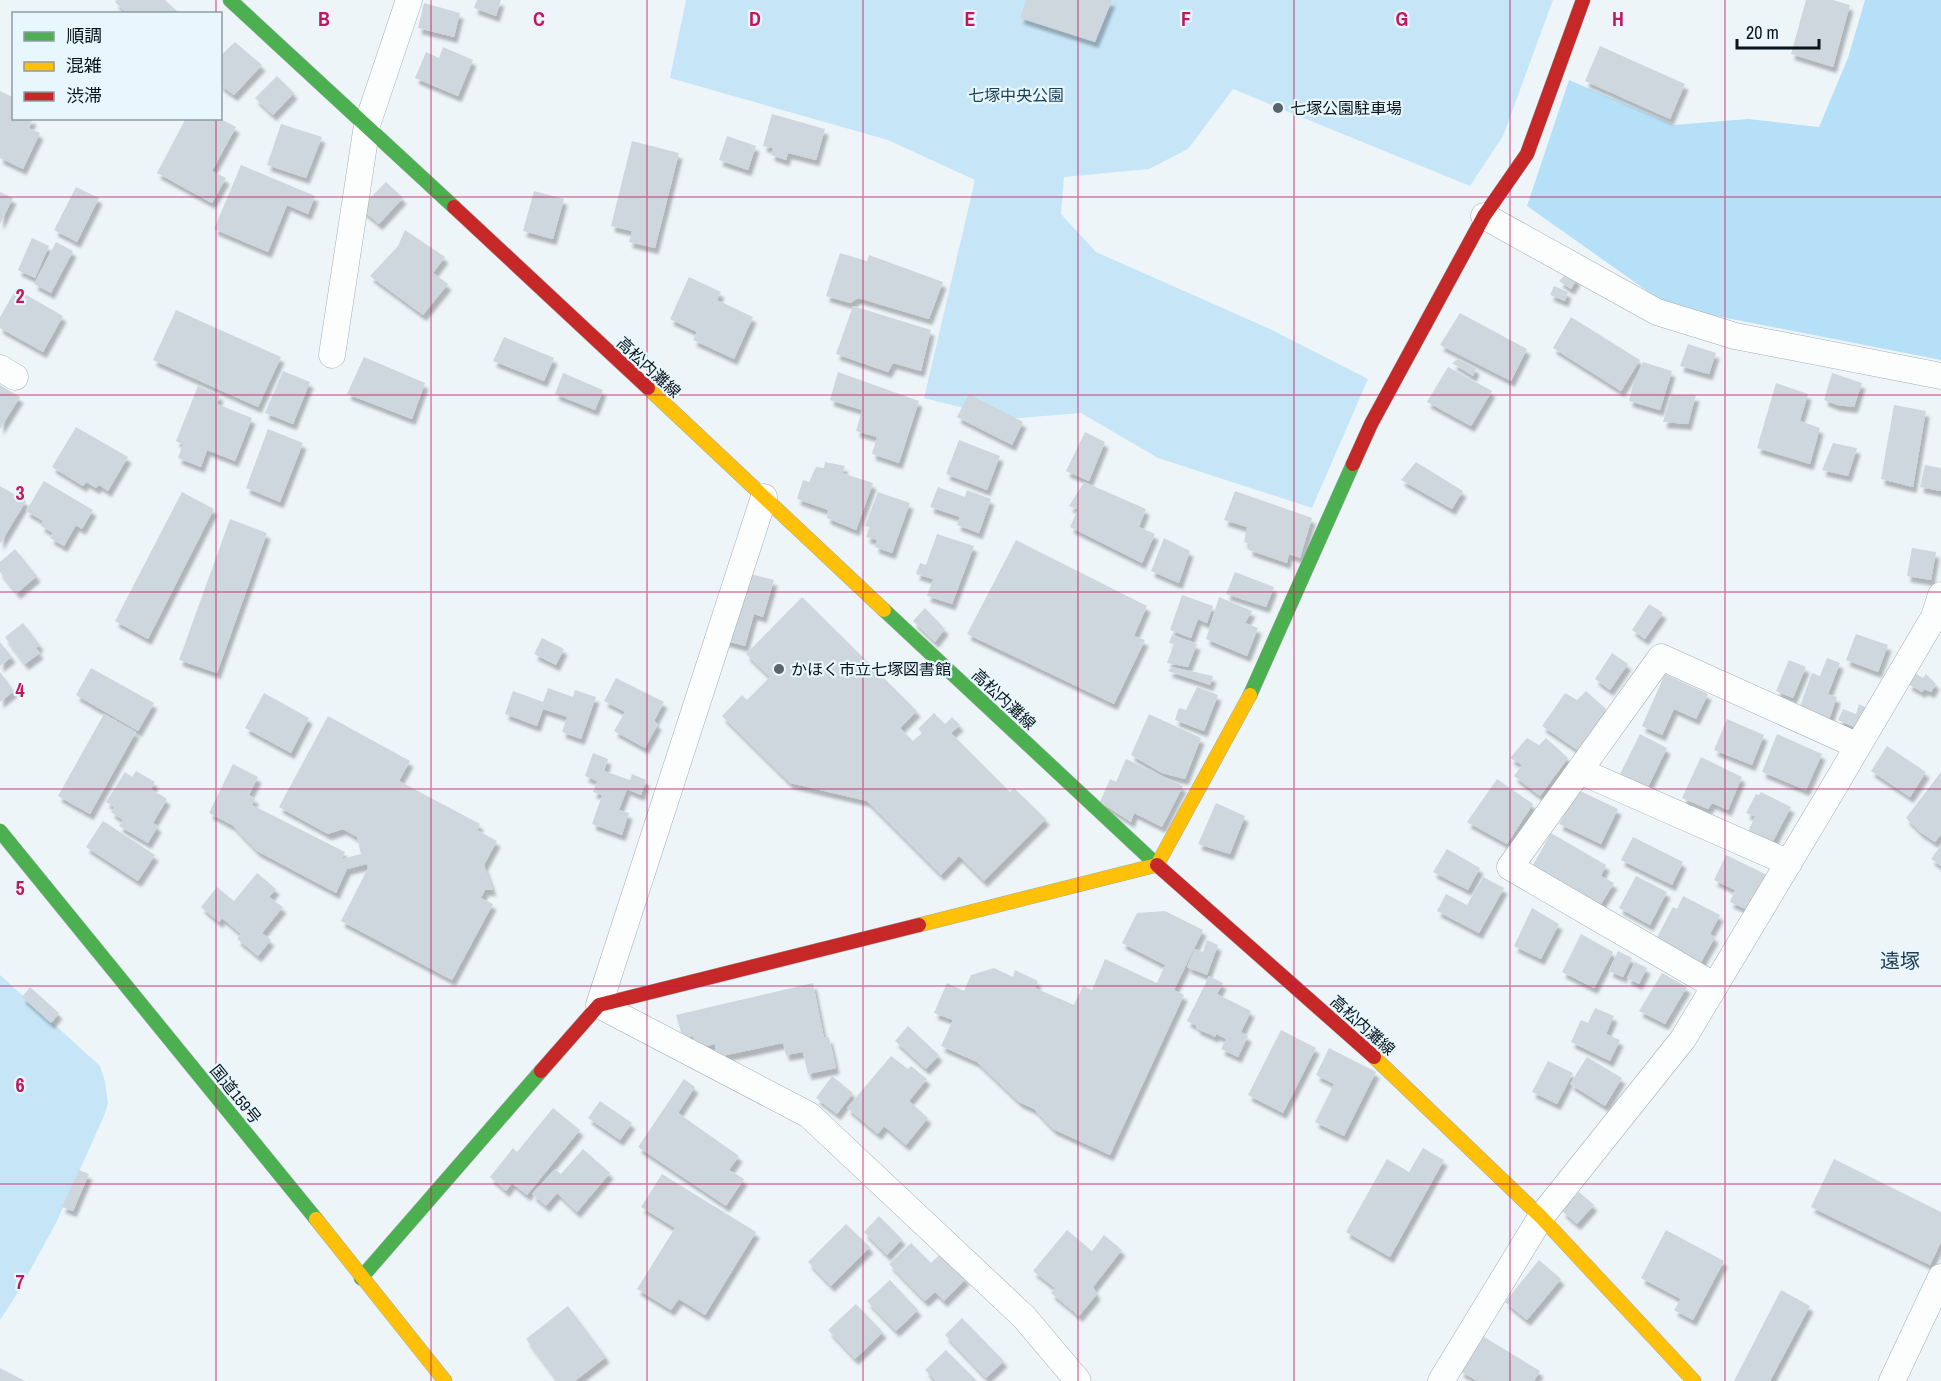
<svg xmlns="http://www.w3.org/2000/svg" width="1941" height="1381" font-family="'Archivo Narrow','Noto Sans JP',sans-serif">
  <defs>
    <filter id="shadow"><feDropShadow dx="3.5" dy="6" stdDeviation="1.5" flood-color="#0004"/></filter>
  </defs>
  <rect width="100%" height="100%" fill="#edf5f9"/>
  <path fill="#c6e6f8" d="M686,0H1553L1503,136L1470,186L1233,89L1188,149L1149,169L1064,177L1061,214L1096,252L1270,329L1368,379L1312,508L1158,458L1081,413L1007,419L924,398L975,180L888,140L670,78Z
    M0,975L100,1066L105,1082L108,1104L104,1116L56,1223L17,1294L0,1320Z"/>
  <path fill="#b6e0f7" d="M1865,0H1941V360L1670,307L1527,206L1569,80L1674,125L1748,119L1819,127L1848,58Z"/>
  <path fill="#cdd7dd" filter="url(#shadow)" d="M117,0H165L180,14H128L115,2Z
    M477,0H501L496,16L474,8Z
    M1026,0H1112L1095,42L1020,18Z
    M1806,0H1833L1850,5L1833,67L1791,54Z
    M424,3L460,13L454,37L418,28Z
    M235,42L262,65L234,95L220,85V56Z
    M1600,46L1685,84L1670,119L1585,81Z
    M443,47L473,60L458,96L415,78L426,52L439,58Z
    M277,76L294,93L273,115L255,98Z
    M0,91L14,98V118H33L29,128L40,133L23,169L0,158Z
    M772,114L825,129L816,160L788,153L786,160L771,155L773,148L763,146Z
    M186,118H219L236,127L212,171L226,178L212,203L157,173Z
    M281,124L322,137L306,178L267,165Z
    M727,136L756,146L748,170L719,160Z
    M632,141L679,153L655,248L629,242L632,231L611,226Z
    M241,165L315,196L308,214L287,205L268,252L214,229Z
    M386,182L403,198L379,224L360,208Z
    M76,187L99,198L77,242L54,230Z
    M534,191L564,199L553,239L523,231Z
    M0,192L13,198L0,224Z
    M405,230L445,257L433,273L448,284L423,315L370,276L398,246Z
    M32,238L49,246L35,278L18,270Z
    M56,242L73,251L51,293L34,284Z
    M840,253L867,261L869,255L943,282L929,319L858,298L850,303L826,296Z
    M1568,272L1577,279L1571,289L1559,281Z
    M689,277L721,292L717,300L753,317L734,359L693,340L697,332L670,319Z
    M1554,286L1568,292L1565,301L1550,295Z
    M16,289L63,316L43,352L0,328V317Z
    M853,306L931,330L921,371L893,363L888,372L836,354Z
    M176,310L281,357L258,407L153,360Z
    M1460,313L1527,349L1511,381L1440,345Z
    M1571,317L1640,360L1621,391L1553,348Z
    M504,337L554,358L544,381L493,361Z
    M1688,344L1716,353L1709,374L1680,366Z
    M364,357L425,383L412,419L347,394Z
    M1458,359L1476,368L1473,376L1452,363Z
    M1643,362L1672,371L1660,410L1629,401L1633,384Z
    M1448,367L1492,391L1471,426L1427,402Z
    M283,371L310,382L293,424L265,413Z
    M838,372L919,401L899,463L872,454L877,437L856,431L862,410L830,400Z
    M563,373L603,390L595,410L555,394Z
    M1832,373L1862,383L1854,407L1837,405L1824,400Z
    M1776,383L1808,394L1800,421L1820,428L1810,464L1757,448Z
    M0,385L20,397L0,429Z
    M198,386L220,395L217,404L252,418L235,461L207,450L201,467L178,458L183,444L176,441Z
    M969,394L1023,422L1012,445L957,417Z
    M1671,395H1696L1688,424L1663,422Z
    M1894,405L1926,411L1913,487L1881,479Z
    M76,427L128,457L108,491L99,485L96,488L86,482L83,486L52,467Z
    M268,429L303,443L280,502L246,488Z
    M1085,432L1105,442L1089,481L1066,471Z
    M959,440L1000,456L987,490L946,474Z
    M1833,443L1857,448L1848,476L1822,470Z
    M825,462L845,466L842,473L873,483L856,530L827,518L828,510L797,499L803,480L809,482L816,467L824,468Z
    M1416,462L1463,491L1452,509L1401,480Z
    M1925,465L1941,468V491L1920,487Z
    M44,481L93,510L82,529L76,525L64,546L50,538L53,533L41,526L43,521L26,511Z
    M1084,482L1146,509L1139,527L1155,534L1142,563L1070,527L1078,509L1069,506Z
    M0,486L26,501L0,544Z
    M938,487L965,497L967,490L991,499L979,533L957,525L960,517L930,507Z
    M1235,491L1312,518L1300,558L1289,554L1287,563L1249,550L1250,544L1244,542L1247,527L1224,520Z
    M182,492L214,509L148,639L115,621Z
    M878,492L910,503L892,553L875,547L877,540L866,537L870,527L865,526Z
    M230,519L267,533L217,673L179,660Z
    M937,534L974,546L952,604L927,596L933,579L916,574L920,563L926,565Z
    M1164,538L1190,551L1179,583L1151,571Z
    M1016,540L1147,606L1134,636L1145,640L1114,704L967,634Z
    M1912,548L1936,552L1931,580L1907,576Z
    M15,549L37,576L17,593L0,572V562Z
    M743,572L774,580L763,617L754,614L745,646L723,640Z
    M1235,572L1274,587L1266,607L1226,594Z
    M1182,595L1213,606L1207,623L1198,619L1191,638L1170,630Z
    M802,597L917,711L900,728L913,741L922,733L918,729L934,713L945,724L952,717L960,725L951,733L1010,792L1014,788L1046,819L984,881L959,856L941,875L867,801L790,783L722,716L742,695L747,700L770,677L746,654Z
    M1219,597L1252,611L1245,623L1258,628L1247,656L1206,639Z
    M1649,604L1663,613L1645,639L1632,630Z
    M925,608L945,629L935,642L913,621Z
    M23,623L40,645L36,648L40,653L25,664L5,637Z
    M1856,634L1888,645L1878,672L1846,660Z
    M1172,635L1197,644L1188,667L1167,663L1174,644L1169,643Z
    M542,638L564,649L556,665L534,654Z
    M0,642L12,657L0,666Z
    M1612,653L1628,664L1610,690L1595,679Z
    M1827,658L1840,663L1828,694L1837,697L1829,720L1799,709L1812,673L1820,676Z
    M1789,660L1806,667L1793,698L1776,691Z
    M1172,667L1213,676L1210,685L1168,671Z
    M91,668L154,703L138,731L76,695Z
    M0,672L14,691L0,702Z
    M1915,673L1923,678L1926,674L1936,684L1931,692L1924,689L1922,692L1908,684Z
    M1665,674L1708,694L1696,719L1674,709L1662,735L1642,726Z
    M616,678L664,702L654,721L658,724L645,748L614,731L625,712L604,701Z
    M1197,687L1218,695L1204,731L1175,720L1179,708L1186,710Z
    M548,688L573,697L575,690L596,697L581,739L562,732L567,717L543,709L537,726L505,714L513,691L543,702Z
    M1586,691L1606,709L1579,751L1542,726L1565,693L1577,700Z
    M264,693L309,718L291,753L245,728Z
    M1859,704L1867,708L1859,729L1838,720L1843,709L1856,714Z
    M104,714L136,732L90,814L58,796Z
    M1149,714L1201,738L1185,779L1162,773L1131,755Z
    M328,716L410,761L399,781L480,824L477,830L497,841L484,865L493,890H485L481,898L493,904L452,980L341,921L368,868L367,864L347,869L336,893L257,851L232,825L209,813L233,764L258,777L249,795L255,798L252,805L345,852L342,859L361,854L357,837L343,829L328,834L279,807Z
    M1727,719L1764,735L1752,765L1714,750Z
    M1640,734L1667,748L1648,787L1620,774Z
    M1777,734L1822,754L1806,790L1762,772Z
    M1527,738L1539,745L1546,738L1568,758L1540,796L1514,776L1522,765L1510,758Z
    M1887,746L1926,772L1910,797L1871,771Z
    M593,753L608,759L604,771L630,780L632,774L646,780L641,795L627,789L619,810L629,813L622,835L592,824L602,795L593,792L597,781L585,776Z
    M1701,757L1742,777L1728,810L1712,803L1708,809L1682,798Z
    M1126,759L1183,786L1162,827L1134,813L1131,822L1100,802L1110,779L1116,782Z
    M136,771L155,782L151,789L167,799L153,823L158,826L148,843L119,826L123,820L111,812L114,807L106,802L125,772L132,777Z
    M1941,772V834L1935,842L1920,832L1906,818Z
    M1497,779L1533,804L1507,844L1467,822Z
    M1578,790L1618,809L1601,844L1559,824Z
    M1761,792L1791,807L1772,843L1748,832L1755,816L1746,813L1756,794L1759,795Z
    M1216,803L1245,816L1230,854L1198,844Z
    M103,821L155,855L138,881L86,847Z
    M1551,833L1606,865L1601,876L1614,883L1601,904L1533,865Z
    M1633,837L1683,862L1672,885L1621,860Z
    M1941,845V866L1931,859Z
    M1447,849L1480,868L1468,890L1433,872Z
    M1726,855L1767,875L1750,911L1730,902L1735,890L1714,880Z
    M257,873L276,889L269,897L283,907L262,933L271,940L258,956L237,939L241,934L222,918L219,922L201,907L217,887L234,901Z
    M1636,876L1667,892L1650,925L1619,908Z
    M1483,877L1504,888L1479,933L1437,911L1446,894L1467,905Z
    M1683,896L1720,915L1710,934L1715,937L1700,964L1655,941L1673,907L1677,909Z
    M1532,908L1559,924L1541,959L1514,946Z
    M1165,911L1203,930L1174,990L1184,995L1110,1155L1053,1129L1034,1109L1019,1102L977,1062L941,1046L953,1020L934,1013L947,983L964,991L971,975L994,968L1013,977L1015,970L1038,981L1035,988L1074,1005L1083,986L1092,990L1105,959L1157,983L1165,965L1122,943L1137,913Z
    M1581,934L1613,952L1594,988L1562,972Z
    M1207,940L1218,945L1207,975L1187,967L1195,949L1203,952Z
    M1618,951L1632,958L1623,977L1609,971Z
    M1635,962L1647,968L1639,984L1627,978Z
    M1662,973L1687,987L1665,1024L1639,1011Z
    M1209,976L1223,983L1217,994L1251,1011L1241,1032L1248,1036L1238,1057L1221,1049L1226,1039L1216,1034L1215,1037L1196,1028L1197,1026L1187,1021Z
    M813,983L824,1038L829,1037L836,1068L808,1074L803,1052L786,1055L783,1043L717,1057L715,1044L696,1049L693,1036L683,1039L676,1015Z
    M30,987L59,1013L51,1023L22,997Z
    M1595,1008L1614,1016L1606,1034L1620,1040L1610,1061L1571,1042L1581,1020L1588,1023Z
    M908,1026L939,1055L926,1069L895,1041Z
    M1281,1030L1316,1048L1283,1113L1248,1095Z
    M1329,1048L1376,1072L1344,1136L1315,1122L1334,1084L1316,1075Z
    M891,1056L908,1069L911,1066L927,1079L909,1101L928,1118L906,1145L884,1126L878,1134L847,1108Z
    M1587,1057L1622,1078L1605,1106L1570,1084Z
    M1548,1061L1573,1073L1557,1104L1532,1092Z
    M832,1076L853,1093L837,1114L816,1098Z
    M684,1079L695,1087L678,1113L739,1156L729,1170L744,1179L726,1206L638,1147Z
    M600,1101L632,1123L620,1140L588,1118Z
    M553,1108L580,1130L527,1195L512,1183L506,1191L490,1177L513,1148L517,1152Z
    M1423,1148L1444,1160L1390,1257L1346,1232L1387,1159L1409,1172Z
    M583,1149L610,1173L577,1212L557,1193L546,1206L532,1194L555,1169L561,1174Z
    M1834,1159L1941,1212V1242L1930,1265L1811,1207Z
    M79,1170L89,1174L73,1211L62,1207Z
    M662,1174L756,1232L705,1315L679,1299L671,1310L637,1289L675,1228L641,1207Z
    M1579,1192L1594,1205L1577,1224L1562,1211Z
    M879,1216L902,1239L887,1255L864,1232Z
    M846,1224L870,1247L831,1286L808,1262Z
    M1067,1230L1092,1251L1104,1235L1122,1250L1093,1287L1097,1294L1079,1316L1051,1293L1055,1288L1033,1271Z
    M1666,1230L1724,1261L1693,1320L1674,1310L1681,1299L1641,1278Z
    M911,1243L931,1263L941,1253L966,1279L944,1301L935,1292L925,1301L889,1264Z
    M1539,1260L1561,1279L1527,1320L1505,1302Z
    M890,1280L918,1310L896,1331L867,1301Z
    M1781,1290L1810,1306L1770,1381H1734Z
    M856,1304L883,1332L855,1359L828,1330Z
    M568,1306L606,1357L575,1381H558L526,1339Z
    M962,1318L1004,1361L986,1378L945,1335Z
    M1481,1335L1540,1371L1534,1381H1477L1460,1371Z
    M946,1350L977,1381H936L925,1370Z
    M0,1368L25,1381H0Z"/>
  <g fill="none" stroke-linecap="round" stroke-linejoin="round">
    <defs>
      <path id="street" d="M1484,216L1657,312L1735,336L1941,376
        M332,355L367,125L409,0
        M0,368L15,377
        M764,497L599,1005L809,1115L1024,1317L1078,1381
        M1580,771L1789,863
        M1715,986L1510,867L1661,657L1858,746
        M1441,1381L1541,1217L1683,1039L1828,797L1934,617L1941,595
        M1892,1381L1941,1277"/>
      <path id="fast" d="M230,0L454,207
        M884,610L1157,865
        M1250,695L1353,464
        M0,831L316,1219
        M361,1278L541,1071"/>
      <path id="slow" d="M648,388L884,610
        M919,925L1157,865L1250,695
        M1374,1057L1541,1217L1694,1381
        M316,1219L445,1381"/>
      <path id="jam" d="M454,207L648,388
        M1353,464L1371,424L1484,216L1527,154L1583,0
        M1157,865L1374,1057
        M541,1071L599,1005L919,925"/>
    </defs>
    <use href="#street" stroke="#a3adb2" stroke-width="27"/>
    <use href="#fast" stroke="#a3adb2" stroke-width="15"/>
    <use href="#slow" stroke="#a3adb2" stroke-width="15"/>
    <use href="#jam" stroke="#a3adb2" stroke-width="15"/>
    <use href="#street" stroke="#fcfefe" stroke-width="26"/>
    <use href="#fast" stroke="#4caf50" stroke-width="14"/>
    <use href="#slow" stroke="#ffc107" stroke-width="14"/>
    <use href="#jam" stroke="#c62828" stroke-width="14"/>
  </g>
  <path fill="none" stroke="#c2185b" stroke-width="1.5" stroke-opacity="0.55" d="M216,0V14M431,0V1381M647,0V1381M863,0V1381M1078,0V1381M1294,0V1381M1510,0V1381M1725,0V1381M216,118V1381M0,197H1941M0,395H1941M0,592H1941M0,789H1941M0,986H1941M0,1184H1941"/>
  <g fill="#596369" stroke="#e8f6fe" stroke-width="2">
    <circle cx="1278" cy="108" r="6"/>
    <circle cx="779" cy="669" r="6"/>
  </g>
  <g text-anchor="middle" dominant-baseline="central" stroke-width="4.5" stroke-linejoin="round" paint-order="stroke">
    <g font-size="16" fill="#194155" stroke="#e8f6fe">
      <text x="1016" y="95">七塚中央公園</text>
    </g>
    <g font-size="16" fill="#09151c" stroke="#e8f6fe" text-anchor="start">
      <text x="1290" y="108">七塚公園駐車場</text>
      <text x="791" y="669">かほく市立七塚図書館</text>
    </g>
    <g font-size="16" fill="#09151c" stroke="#e8f6fe">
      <text transform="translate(649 367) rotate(43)">高松内灘線</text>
      <text transform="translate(1004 699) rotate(43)">高松内灘線</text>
      <text transform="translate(1363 1025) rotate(42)">高松内灘線</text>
      <text transform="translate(236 1094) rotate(51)">国道159号</text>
    </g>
    <g font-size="20" fill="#203e4e" stroke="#e8f6fe">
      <text x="1900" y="960">遠塚</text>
    </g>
  </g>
  <g font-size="20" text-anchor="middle" font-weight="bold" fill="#c2185b" stroke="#e8f6fe" stroke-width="4.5" stroke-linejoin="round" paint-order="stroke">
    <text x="324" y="26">B</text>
    <text x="539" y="26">C</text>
    <text x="755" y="26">D</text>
    <text x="970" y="26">E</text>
    <text x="1186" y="26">F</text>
    <text x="1402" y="26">G</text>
    <text x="1618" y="26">H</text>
    <text x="20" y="303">2</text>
    <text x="20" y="500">3</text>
    <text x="20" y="697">4</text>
    <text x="20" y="895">5</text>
    <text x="20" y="1092">6</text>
    <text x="20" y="1289">7</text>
  </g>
  <rect x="12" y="12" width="210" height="108" fill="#e8f6fe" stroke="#8f9ca4" stroke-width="1.5"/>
  <rect x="24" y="32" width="30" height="9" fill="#4caf50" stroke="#8f9ca4" stroke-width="1.5"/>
  <text x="66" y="42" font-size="18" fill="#09151c">順調</text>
  <rect x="24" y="62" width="30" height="9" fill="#ffc107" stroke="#8f9ca4" stroke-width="1.5"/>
  <text x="66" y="72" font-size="18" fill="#09151c">混雑</text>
  <rect x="24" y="92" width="30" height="9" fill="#c62828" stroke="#8f9ca4" stroke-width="1.5"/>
  <text x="66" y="102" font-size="18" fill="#09151c">渋滞</text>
  <path d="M1737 39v9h82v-9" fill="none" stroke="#09151c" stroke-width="3"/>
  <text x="1746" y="39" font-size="18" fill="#09151c" stroke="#e8f6fe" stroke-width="4.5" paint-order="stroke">20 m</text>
</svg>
